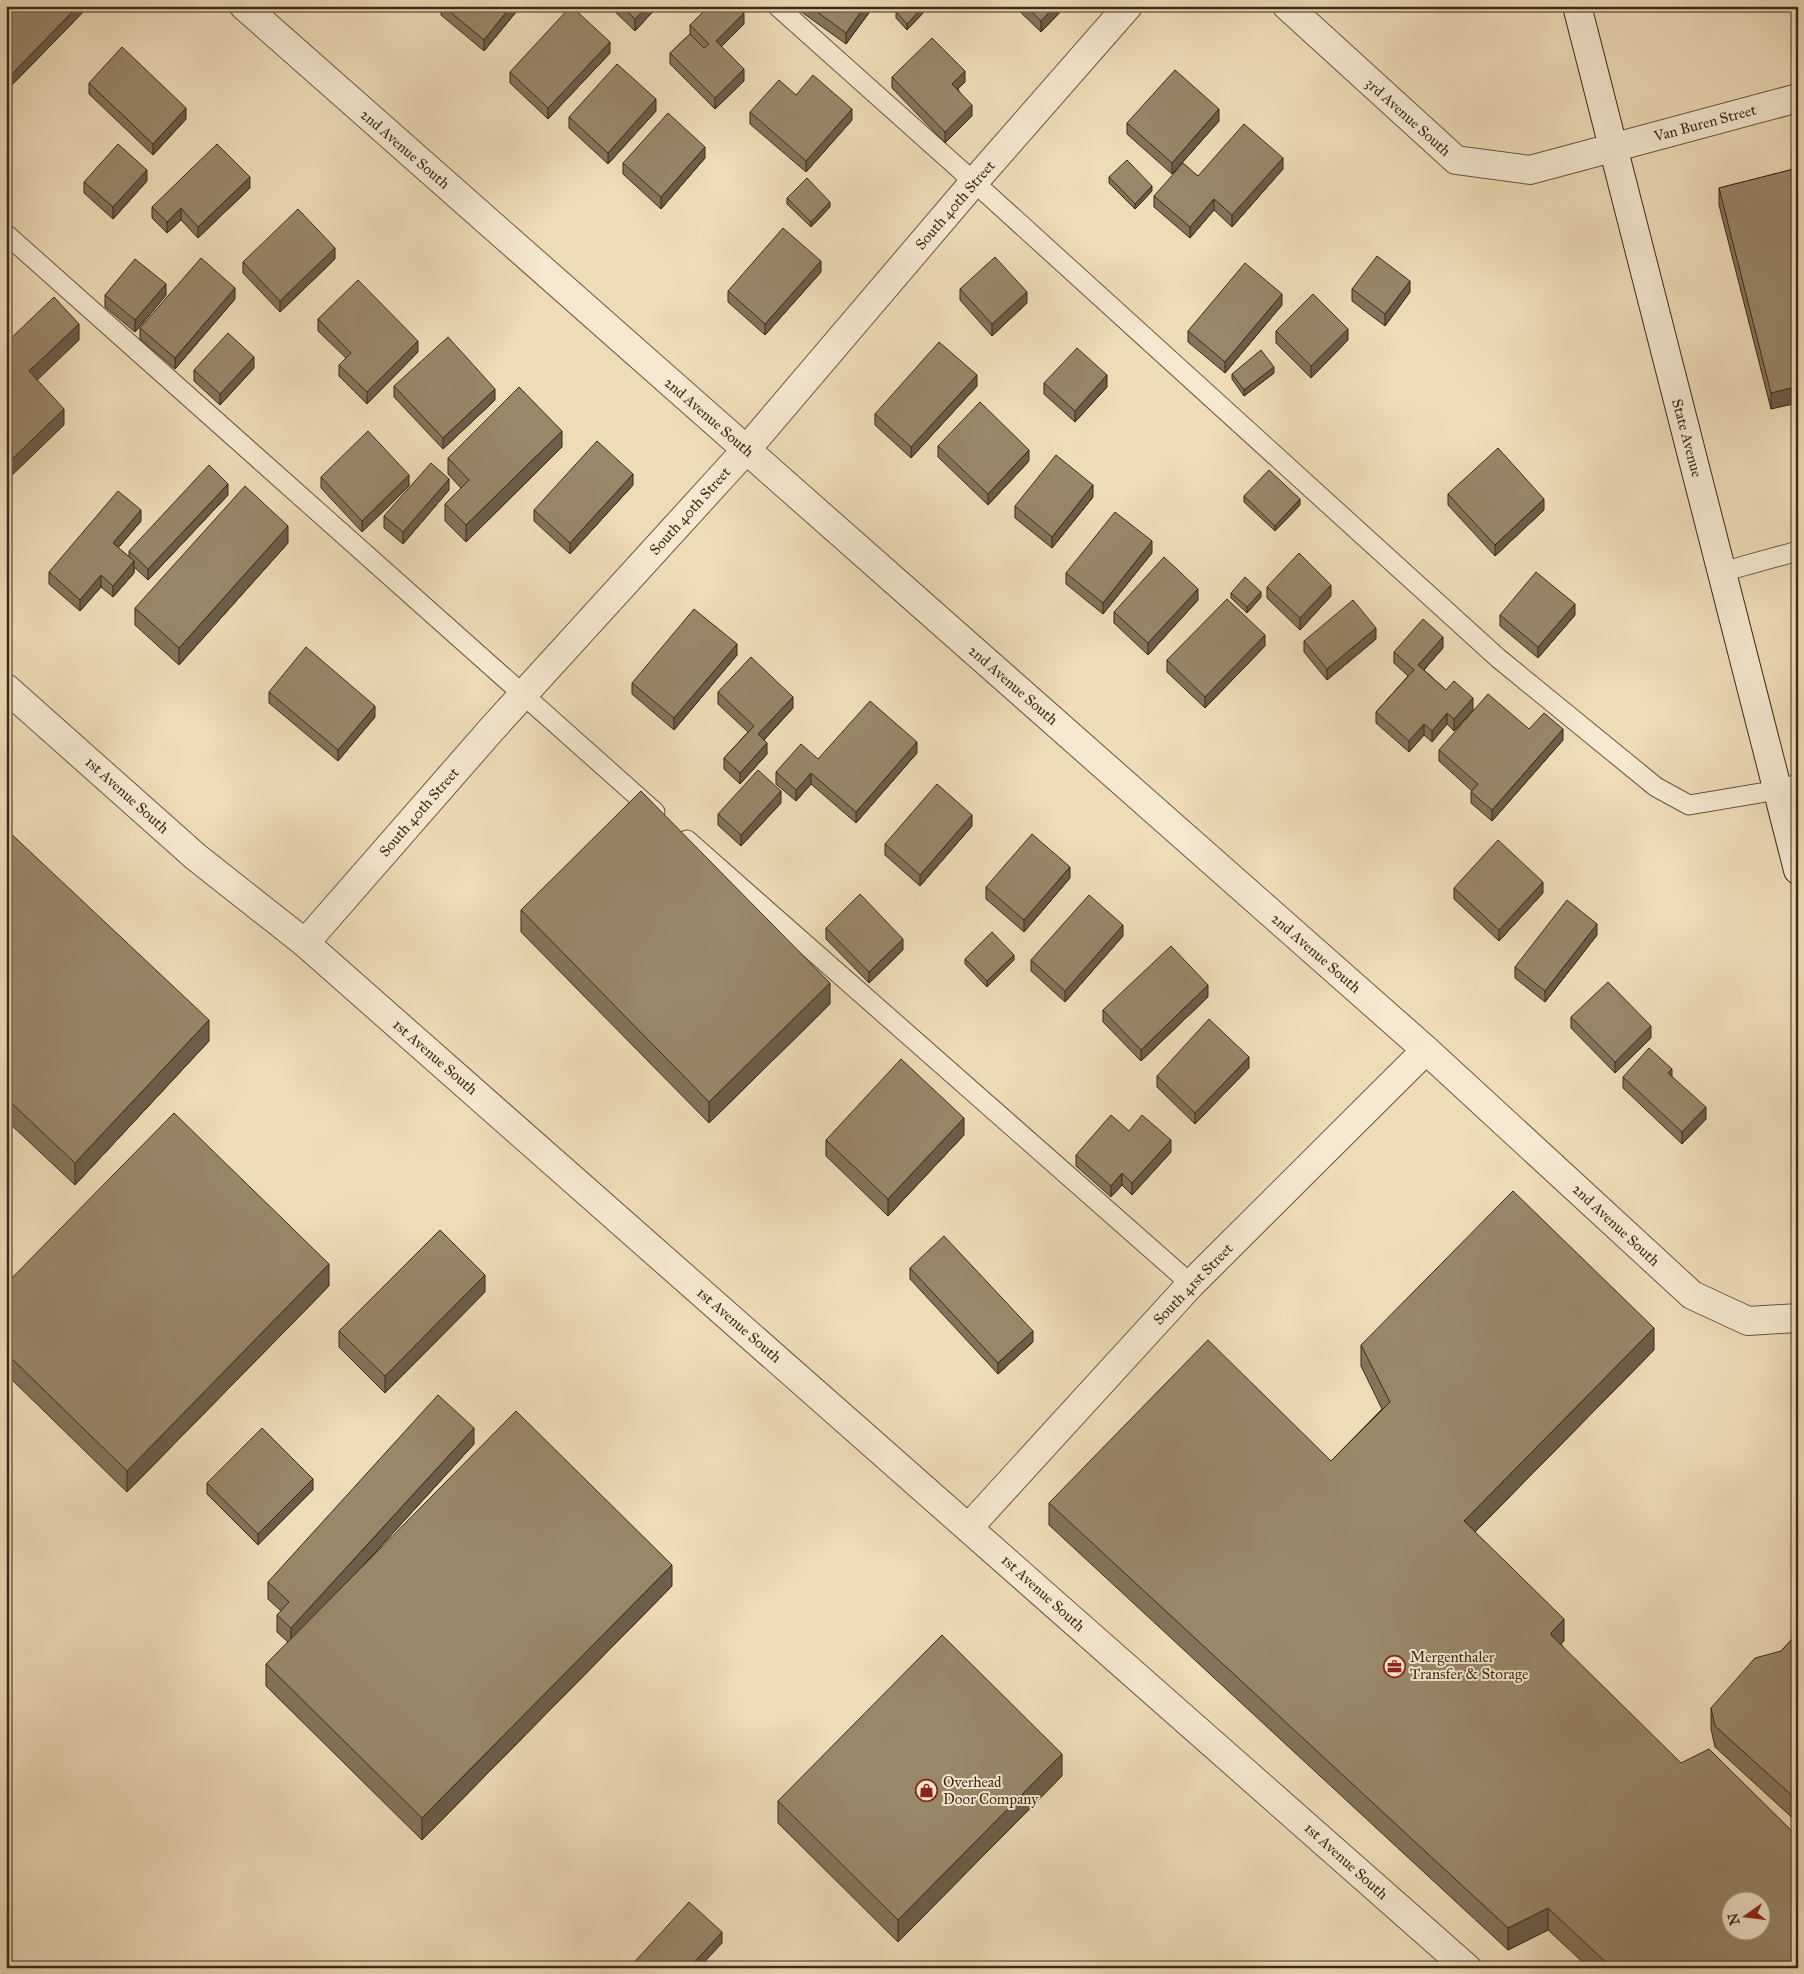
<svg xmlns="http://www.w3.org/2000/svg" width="1804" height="1974" font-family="'IM FELL Great Primer',serif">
  <rect width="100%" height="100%" fill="#eedcb7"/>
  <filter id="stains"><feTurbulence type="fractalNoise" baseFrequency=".004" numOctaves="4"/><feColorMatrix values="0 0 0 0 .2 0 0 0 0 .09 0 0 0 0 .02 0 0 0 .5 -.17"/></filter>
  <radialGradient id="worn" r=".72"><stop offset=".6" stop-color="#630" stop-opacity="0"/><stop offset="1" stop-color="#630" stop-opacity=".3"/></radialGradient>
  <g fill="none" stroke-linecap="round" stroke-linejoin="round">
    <defs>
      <path id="service" d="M777,6L974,182L1498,658L1656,787L1689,805L1778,790L1798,784
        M6,234L655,812
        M1722,572L1798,551
        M687,840L1191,1284"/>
      <path id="minor" d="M244,6L1426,1050L1692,1295L1748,1321L1798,1318
        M1287,6L1456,160L1530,170L1798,98
        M305,943L491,730L746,450L974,182L1128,6
        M969,1527L1191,1284L1426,1050"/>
      <path id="tertiary" d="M6,688L196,857L305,943L1467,1968"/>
      <path id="secondary" d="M1577,6L1798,870"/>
    </defs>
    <use href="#service" stroke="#68563f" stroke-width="21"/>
    <use href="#minor" stroke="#68563f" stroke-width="30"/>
    <use href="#tertiary" stroke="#68563f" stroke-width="30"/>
    <use href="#secondary" stroke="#3c2a17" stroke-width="30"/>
    <use href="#service" stroke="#f4e8d0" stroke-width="19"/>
    <use href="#minor" stroke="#f4e8d0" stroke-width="28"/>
    <use href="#tertiary" stroke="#f4e8d0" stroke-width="28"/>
    <use href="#secondary" stroke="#f4e8d0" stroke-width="28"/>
  </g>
  <path fill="#84745b" stroke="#3c2a17" d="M85,6V10L12,85L6,80V16Z
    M441,6H521L484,51L441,15Z
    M609,6H658L635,31Z
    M796,6H874L846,44L796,8Z
    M1014,6H1066L1041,32Z
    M896,12H924L907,30L896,18Z
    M744,24L721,47L744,81L715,109L670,64V53L690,34V25Z
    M610,53L548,119L510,83V72Z
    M892,77L965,82L958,89L972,116L945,143L892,88Z
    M89,83L186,119L153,155L89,94Z
    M656,111L608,164L569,128V117Z
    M750,112L852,120L806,172L750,124Z
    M1219,121L1172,174L1127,134V123Z
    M705,158L661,209L623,174V163Z
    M1798,168L1771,409L1719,205V188Z
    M1283,169L1232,227L1214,210L1190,238L1154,207V196L1198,176Z
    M1109,177L1152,191L1135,209L1109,183Z
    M147,181L113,219L84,193V182Z
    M250,188L198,238L181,220L167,233L152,218V207Z
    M787,198L830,207L811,227L787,204Z
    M335,259L280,312L243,273V262Z
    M821,272L765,335L728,302V291Z
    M960,289L1027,303L992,336L960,300Z
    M1352,289L1410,292L1385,326L1352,301Z
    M105,295H166L135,332L105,307Z
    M235,299L175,369L140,339V328Z
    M1282,305L1225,373L1188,342V331Z
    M318,319L418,352L367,404L339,376V365L346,358L318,331Z
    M1276,331L1348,340L1311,378L1276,343Z
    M254,368L220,405L194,381V370Z
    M1274,373L1244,396L1232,379V374Z
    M1044,383L1107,387L1075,422L1044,394Z
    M394,386L495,400L443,449L394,397Z
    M977,386L911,458L875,425V414Z
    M938,446L1029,461L988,505L938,457Z
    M562,447L466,542L445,521V504L461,488L448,474V458Z
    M321,477L409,486L362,532L321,488Z
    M633,485L570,554L534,521V510Z
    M449,490L403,544L384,528V516Z
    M1448,494L1544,510L1495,556L1448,505Z
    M228,495L148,580L134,567V573L113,597L101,587L80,611L49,584V572L141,521L118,548L129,557V551Z
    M1244,496L1300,505L1275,531L1244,502Z
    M1093,497L1052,548L1015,518V506Z
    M288,543L179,665L135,625V608Z
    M1152,553L1103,614L1066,584V573Z
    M1267,587L1331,596L1300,630L1267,598Z
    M1231,593L1261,597L1247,613L1231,598Z
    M1198,600L1148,655L1114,623V612Z
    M1500,615H1575L1538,658L1500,626Z
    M1376,639L1327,680L1304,652V641Z
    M1265,646L1205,708L1167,672V660Z
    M1443,648L1424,670L1446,690L1473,710L1454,731L1447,724L1432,742L1424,735L1409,752L1376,723V712L1408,676L1394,663V652Z
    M737,655L674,730L632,694V683Z
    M269,692L375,717L338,761L269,703Z
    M718,692L793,708L764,740L767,754L740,784L724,769V758L748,732L718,704Z
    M1529,729L1563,740L1492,821L1471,803V792L1472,791L1439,761V750Z
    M917,753L856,823L811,784L796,801L776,784V772L818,759Z
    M781,803L741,846L718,825V814Z
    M972,826L920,886L885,855V844Z
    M6,829L209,1041L75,1185L6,1120Z
    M1070,878L1024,932L986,899V887Z
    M1454,888L1543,893L1499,941L1454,899Z
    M521,910L830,1004L709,1123L521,932Z
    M826,928L903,950L869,983L826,939Z
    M1597,935L1545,1002L1515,978V967Z
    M1123,936L1065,1002L1031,971V960Z
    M965,959L1014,960L987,987L965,964Z
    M1208,997L1141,1061L1103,1022V1010Z
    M1571,1017L1651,1038L1615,1073L1571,1028Z
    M1249,1068L1195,1124L1157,1087V1076Z
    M1623,1077H1672L1706,1119L1682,1144L1623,1088Z
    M1129,1131L1171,1152L1132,1195L1122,1185L1111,1197L1076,1166V1155Z
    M964,1135L888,1216L826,1156V1140Z
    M910,1268L1033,1342L998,1374L910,1279Z
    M6,1284L329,1286L127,1492L6,1374Z
    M485,1292L385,1393L339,1347V1331Z
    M1361,1345L1654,1350L1475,1532L1564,1641L1561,1644L1798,1968H1589L1548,1930L1508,1950L1049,1525V1503L1331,1461L1382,1409L1361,1366Z
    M474,1444L361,1568L672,1586L422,1840L266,1686V1664L288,1642L277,1632V1615L281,1611L268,1599V1582Z
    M207,1483L313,1490L258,1545L207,1494Z
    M1798,1633V1823L1715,1747L1711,1729V1708L1781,1651Z
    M1062,1776L898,1942L778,1823V1801Z"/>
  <path fill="#6b5e4a" stroke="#3c2a17" d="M78,6H85V10L12,85V74Z
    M511,6H521L484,51V40Z
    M648,6H658L635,31V19Z
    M865,6H874L846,44V33Z
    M924,6V12L907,30V24Z
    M1055,6H1066L1041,32V21Z
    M744,13V24L716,52V41Z
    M610,42V53L548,119V108Z
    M744,69V81L715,109V98Z
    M965,71V82L952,95V84Z
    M656,99V111L608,164V153Z
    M972,105V116L945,143V132Z
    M186,108V119L153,155V144Z
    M852,109V120L806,172V161Z
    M1219,109V121L1172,174V163Z
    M705,147V158L661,209V197Z
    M1283,158V169L1232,227V215Z
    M147,170V181L113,219V207Z
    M250,177V188L198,238V227Z
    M1152,186V191L1135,209V204Z
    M1214,199V210L1190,238V227Z
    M830,202V207L811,227V222Z
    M181,208V220L167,233V222Z
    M335,248V259L280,312V301Z
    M821,261V272L765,335V324Z
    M1410,281V292L1385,326V314Z
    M166,284V295L135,332V320Z
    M235,288V299L175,369V358Z
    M1027,292V303L992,336V324Z
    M1282,294V305L1225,373V362Z
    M79,324V340L29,388V371Z
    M1348,329V340L1311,378V366Z
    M418,341V352L367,404V392Z
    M254,357V368L220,405V394Z
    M1274,367V373L1244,396V390Z
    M977,375V386L911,458V447Z
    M1107,375V387L1075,422V411Z
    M1798,386V403L1771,409V393Z
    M495,389V400L443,449V438Z
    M64,409V425L6,481V465Z
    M562,431V447L466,542V525Z
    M1029,450V461L988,505V494Z
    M633,474V485L570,554V543Z
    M409,475V486L362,532V521Z
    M449,479V490L403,544V532Z
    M228,484V495L148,580V569Z
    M1093,485V497L1052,548V537Z
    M1300,499V505L1275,531V526Z
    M1544,499V510L1495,556V545Z
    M141,510V521L113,554V543Z
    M288,526V543L179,665V648Z
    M1152,541V553L1103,614V603Z
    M134,561V573L113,597V586Z
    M101,575V587L80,611V600Z
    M1331,585V596L1300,630V618Z
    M1198,589V600L1148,655V643Z
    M1261,592V597L1247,613V607Z
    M1575,604V615L1538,658V647Z
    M1376,628V639L1327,680V669Z
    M1265,635V646L1205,708V697Z
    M1443,637V648L1418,676V665Z
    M737,644V655L674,730V718Z
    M793,697V708L758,746V734Z
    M1473,698V710L1454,731V719Z
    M375,706V717L338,761V750Z
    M1447,713V724L1432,742V731Z
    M1424,724V735L1409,752V741Z
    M1563,729V740L1492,821V810Z
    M917,742V753L856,823V812Z
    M767,743V754L740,784V773Z
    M811,773V784L796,801V790Z
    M781,791V803L741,846V835Z
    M972,815V826L920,886V875Z
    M1070,867V878L1024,932V920Z
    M1543,882V893L1499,941V930Z
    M1597,924V935L1545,1002V991Z
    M1123,925V936L1065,1002V991Z
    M903,939V950L869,983V972Z
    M1014,955V960L987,987V981Z
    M830,983V1004L709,1123V1102Z
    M1208,985V997L1141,1061V1050Z
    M209,1020V1041L75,1185V1163Z
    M1651,1026V1038L1615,1073V1062Z
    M1249,1057V1068L1195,1124V1113Z
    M1672,1069V1080L1668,1073Z
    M1706,1107V1119L1682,1144V1132Z
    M964,1118V1135L888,1216V1199Z
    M1171,1140V1152L1132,1195V1183Z
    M1122,1173V1185L1111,1197V1186Z
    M329,1264V1286L127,1492V1471Z
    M485,1275V1292L385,1393V1376Z
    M1654,1328V1350L1464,1543V1521Z
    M1033,1331V1342L998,1374V1363Z
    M474,1428V1444L291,1645V1628Z
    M313,1479V1490L258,1545V1534Z
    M672,1565V1586L422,1840V1818Z
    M1564,1619V1641L1551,1654V1633Z
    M1062,1754V1776L898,1942V1920Z
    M1548,1908V1930L1508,1950V1928Z
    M722,1932V1943L699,1968H689Z"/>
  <path fill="#99876a" stroke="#3c2a17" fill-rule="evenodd" d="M16,6H78L12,74L6,68V16Z
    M443,6H511L484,40Z
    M571,6L610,42L548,108L510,72Z
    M621,6H648L635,19Z
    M709,6H737L744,13L716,41L744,69L715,98L670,53L690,34L704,48L709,44L690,25Z
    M809,6H865L846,33Z
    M901,6H924L907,24L896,12Z
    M1026,6H1055L1041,21Z
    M932,38L965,71L952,84L972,105L945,132L892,77Z
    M122,47L186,108L153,144L89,83Z
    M617,64L656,99L608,153L569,117Z
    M1175,70L1219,109L1172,163L1127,123Z
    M813,75L852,109L806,161L750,112L779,80L796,95Z
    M668,113L705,147L661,197L623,163Z
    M1244,124L1283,158L1232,215L1214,199L1190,227L1154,196L1183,163L1198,176Z
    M118,144L147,170L113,207L84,182Z
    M217,144L250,177L198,227L181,208L167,222L152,207Z
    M1127,160L1152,186L1135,204L1109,177Z
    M1798,168V386L1771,393L1719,188Z
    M807,178L830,202L811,222L787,198Z
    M298,209L335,248L280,301L243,262Z
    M783,228L821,261L765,324L728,291Z
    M1377,256L1410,281L1385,314L1352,289Z
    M995,257L1027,292L992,324L960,289Z
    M201,258L235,288L175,358L140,328Z
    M135,259L166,284L135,320L105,295Z
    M1245,263L1282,294L1225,362L1188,331Z
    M358,280L418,341L367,392L339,365L351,353L318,319Z
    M1313,294L1348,329L1311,366L1276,331Z
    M54,297L79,324L29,371L64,409L6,465V343Z
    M228,333L254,357L220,394L194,370Z
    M448,337L495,389L443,438L394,386Z
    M939,342L977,375L911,447L875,414Z
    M1077,348L1107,375L1075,411L1044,383Z
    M1261,350L1274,367L1244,390L1232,374Z
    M519,387L562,431L466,525L445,504L469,480L448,458Z
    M980,402L1029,450L988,494L938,446Z
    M368,431L409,475L362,521L321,477Z
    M597,441L633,474L570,543L534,510Z
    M1498,448L1544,499L1495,545L1448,494Z
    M1056,455L1093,485L1052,537L1015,506Z
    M431,463L449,479L403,532L384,516Z
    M209,465L228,484L148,569L129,551Z
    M1269,470L1300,499L1275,526L1244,496Z
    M245,486L288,526L179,648L135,608Z
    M118,491L141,510L113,543L134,561L113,586L101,575L80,600L49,572Z
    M1115,512L1152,541L1103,603L1066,573Z
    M1299,553L1331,585L1300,618L1267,587Z
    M1164,557L1198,589L1148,643L1114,612Z
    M1536,572L1575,604L1538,647L1500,615Z
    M1245,577L1261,592L1247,607L1231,593Z
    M1227,599L1265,635L1205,697L1167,660Z
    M1353,600L1376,628L1327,669L1304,641Z
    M694,609L737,644L674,718L632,683Z
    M1423,619L1443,637L1418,665L1446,690L1454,681L1473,698L1454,719L1447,713L1432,731L1424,724L1409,741L1376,712L1414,670L1394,652Z
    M306,647L375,706L338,750L269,692Z
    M751,657L793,697L758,734L767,743L740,773L724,758L754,726L718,692Z
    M1488,694L1529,729L1544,713L1563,729L1492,810L1471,792L1478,784L1439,750Z
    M870,701L917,742L856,812L811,773L796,790L776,772L801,744L818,759Z
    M758,770L781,791L741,835L718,814Z
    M937,784L972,815L920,875L885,844Z
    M641,791L830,983L709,1102L521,910Z
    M6,829L209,1020L75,1163L6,1098Z
    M1032,834L1070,867L1024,920L986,887Z
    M1498,840L1543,882L1499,930L1454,888Z
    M860,894L903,939L869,972L826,928Z
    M1089,895L1123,925L1065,991L1031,960Z
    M1567,900L1597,924L1545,991L1515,967Z
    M992,932L1014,955L987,981L965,959Z
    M1171,946L1208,985L1141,1050L1103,1010Z
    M1608,982L1651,1026L1615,1062L1571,1017Z
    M1209,1019L1249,1057L1195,1113L1157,1076Z
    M1649,1048L1672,1069L1668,1073L1706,1107L1682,1132L1623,1077Z
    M901,1059L964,1118L888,1199L826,1140Z
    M174,1113L329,1264L127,1471L6,1353V1284Z
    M1111,1115L1129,1131L1142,1115L1171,1140L1132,1183L1122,1173L1111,1186L1076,1155Z
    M1513,1191L1654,1328L1464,1521L1564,1619L1551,1633L1552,1636L1681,1763L1709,1749L1798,1837V1968H1612L1548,1908L1508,1928L1049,1503L1208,1340L1331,1461L1390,1402L1361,1345ZM1732,1902H1762V1932H1732Z
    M440,1230L485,1275L385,1376L339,1331Z
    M944,1236L1033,1331L998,1363L910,1268Z
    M438,1395L474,1428L291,1628L277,1615L289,1602L268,1582Z
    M516,1411L672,1565L422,1818L266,1664Z
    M262,1428L313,1479L258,1534L207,1483Z
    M1798,1633V1801L1715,1726L1711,1708L1755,1658L1781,1651Z
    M942,1635L1062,1754L898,1920L778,1801Z
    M689,1902L722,1932L689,1968H629Z"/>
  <defs>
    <symbol id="office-ring" viewBox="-11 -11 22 22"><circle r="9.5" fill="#f4e8d0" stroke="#8f2418" stroke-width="1.5"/><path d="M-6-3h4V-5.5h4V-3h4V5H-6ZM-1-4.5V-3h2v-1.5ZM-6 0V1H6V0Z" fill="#8f2418"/></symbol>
    <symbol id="shop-ring" viewBox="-11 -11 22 22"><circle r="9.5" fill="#f4e8d0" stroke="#8f2418" stroke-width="1.5"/><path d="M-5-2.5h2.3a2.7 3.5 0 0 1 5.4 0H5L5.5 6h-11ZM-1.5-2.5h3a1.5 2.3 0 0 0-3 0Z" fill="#8f2418"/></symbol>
  </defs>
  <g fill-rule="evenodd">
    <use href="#office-ring" x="1382" y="1654" width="25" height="25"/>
    <use href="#shop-ring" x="914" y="1778" width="25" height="25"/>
  </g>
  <g text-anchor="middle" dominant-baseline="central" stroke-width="4" stroke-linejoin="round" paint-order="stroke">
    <g font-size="15" fill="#3c2a17" stroke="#f4e8d0">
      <text transform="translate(1408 117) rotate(42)">3rd Avenue South</text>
      <text transform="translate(1705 123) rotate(-15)">Van Buren Street</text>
      <text transform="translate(405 149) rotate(41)">2nd Avenue South</text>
      <text transform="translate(955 205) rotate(-49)">South 40th Street</text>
      <text transform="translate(709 417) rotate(41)">2nd Avenue South</text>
      <text transform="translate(1687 438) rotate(75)">State Avenue</text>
      <text transform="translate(690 511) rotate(-48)">South 40th Street</text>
      <text transform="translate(1013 685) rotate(41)">2nd Avenue South</text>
      <text transform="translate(127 795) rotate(42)">1st Avenue South</text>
      <text transform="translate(419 812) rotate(-49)">South 40th Street</text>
      <text transform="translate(1316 953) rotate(41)">2nd Avenue South</text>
      <text transform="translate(435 1057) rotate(41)">1st Avenue South</text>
      <text transform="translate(1616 1225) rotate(43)">2nd Avenue South</text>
      <text transform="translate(1193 1284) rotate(-46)">South 41st Street</text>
      <text transform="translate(739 1325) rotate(41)">1st Avenue South</text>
      <text transform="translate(1043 1593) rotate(42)">1st Avenue South</text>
      <text transform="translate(1346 1861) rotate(42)">1st Avenue South</text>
    </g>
    <g font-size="15" fill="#3c2a17" stroke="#f4e8d0" text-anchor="start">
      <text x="1410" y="1657">Mergenthaler<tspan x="1410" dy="17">Transfer &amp; Storage</tspan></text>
      <text x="943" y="1782">Overhead<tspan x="943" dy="17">Door Company</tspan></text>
    </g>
  </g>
  <rect width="1804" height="1974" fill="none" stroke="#eedcb7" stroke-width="25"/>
  <rect x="8" y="8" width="1789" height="1959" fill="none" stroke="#3c2a17" stroke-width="2.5"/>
  <rect x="12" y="12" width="1779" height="1949" fill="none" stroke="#3c2a17"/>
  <g transform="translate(1746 1916) rotate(256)"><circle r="24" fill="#f4e8d0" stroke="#aa9c86"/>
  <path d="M0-4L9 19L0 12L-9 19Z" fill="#8f2418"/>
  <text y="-8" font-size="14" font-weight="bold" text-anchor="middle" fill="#3c2a17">N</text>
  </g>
  <rect width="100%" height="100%" filter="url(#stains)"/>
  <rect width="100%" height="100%" fill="url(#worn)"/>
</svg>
